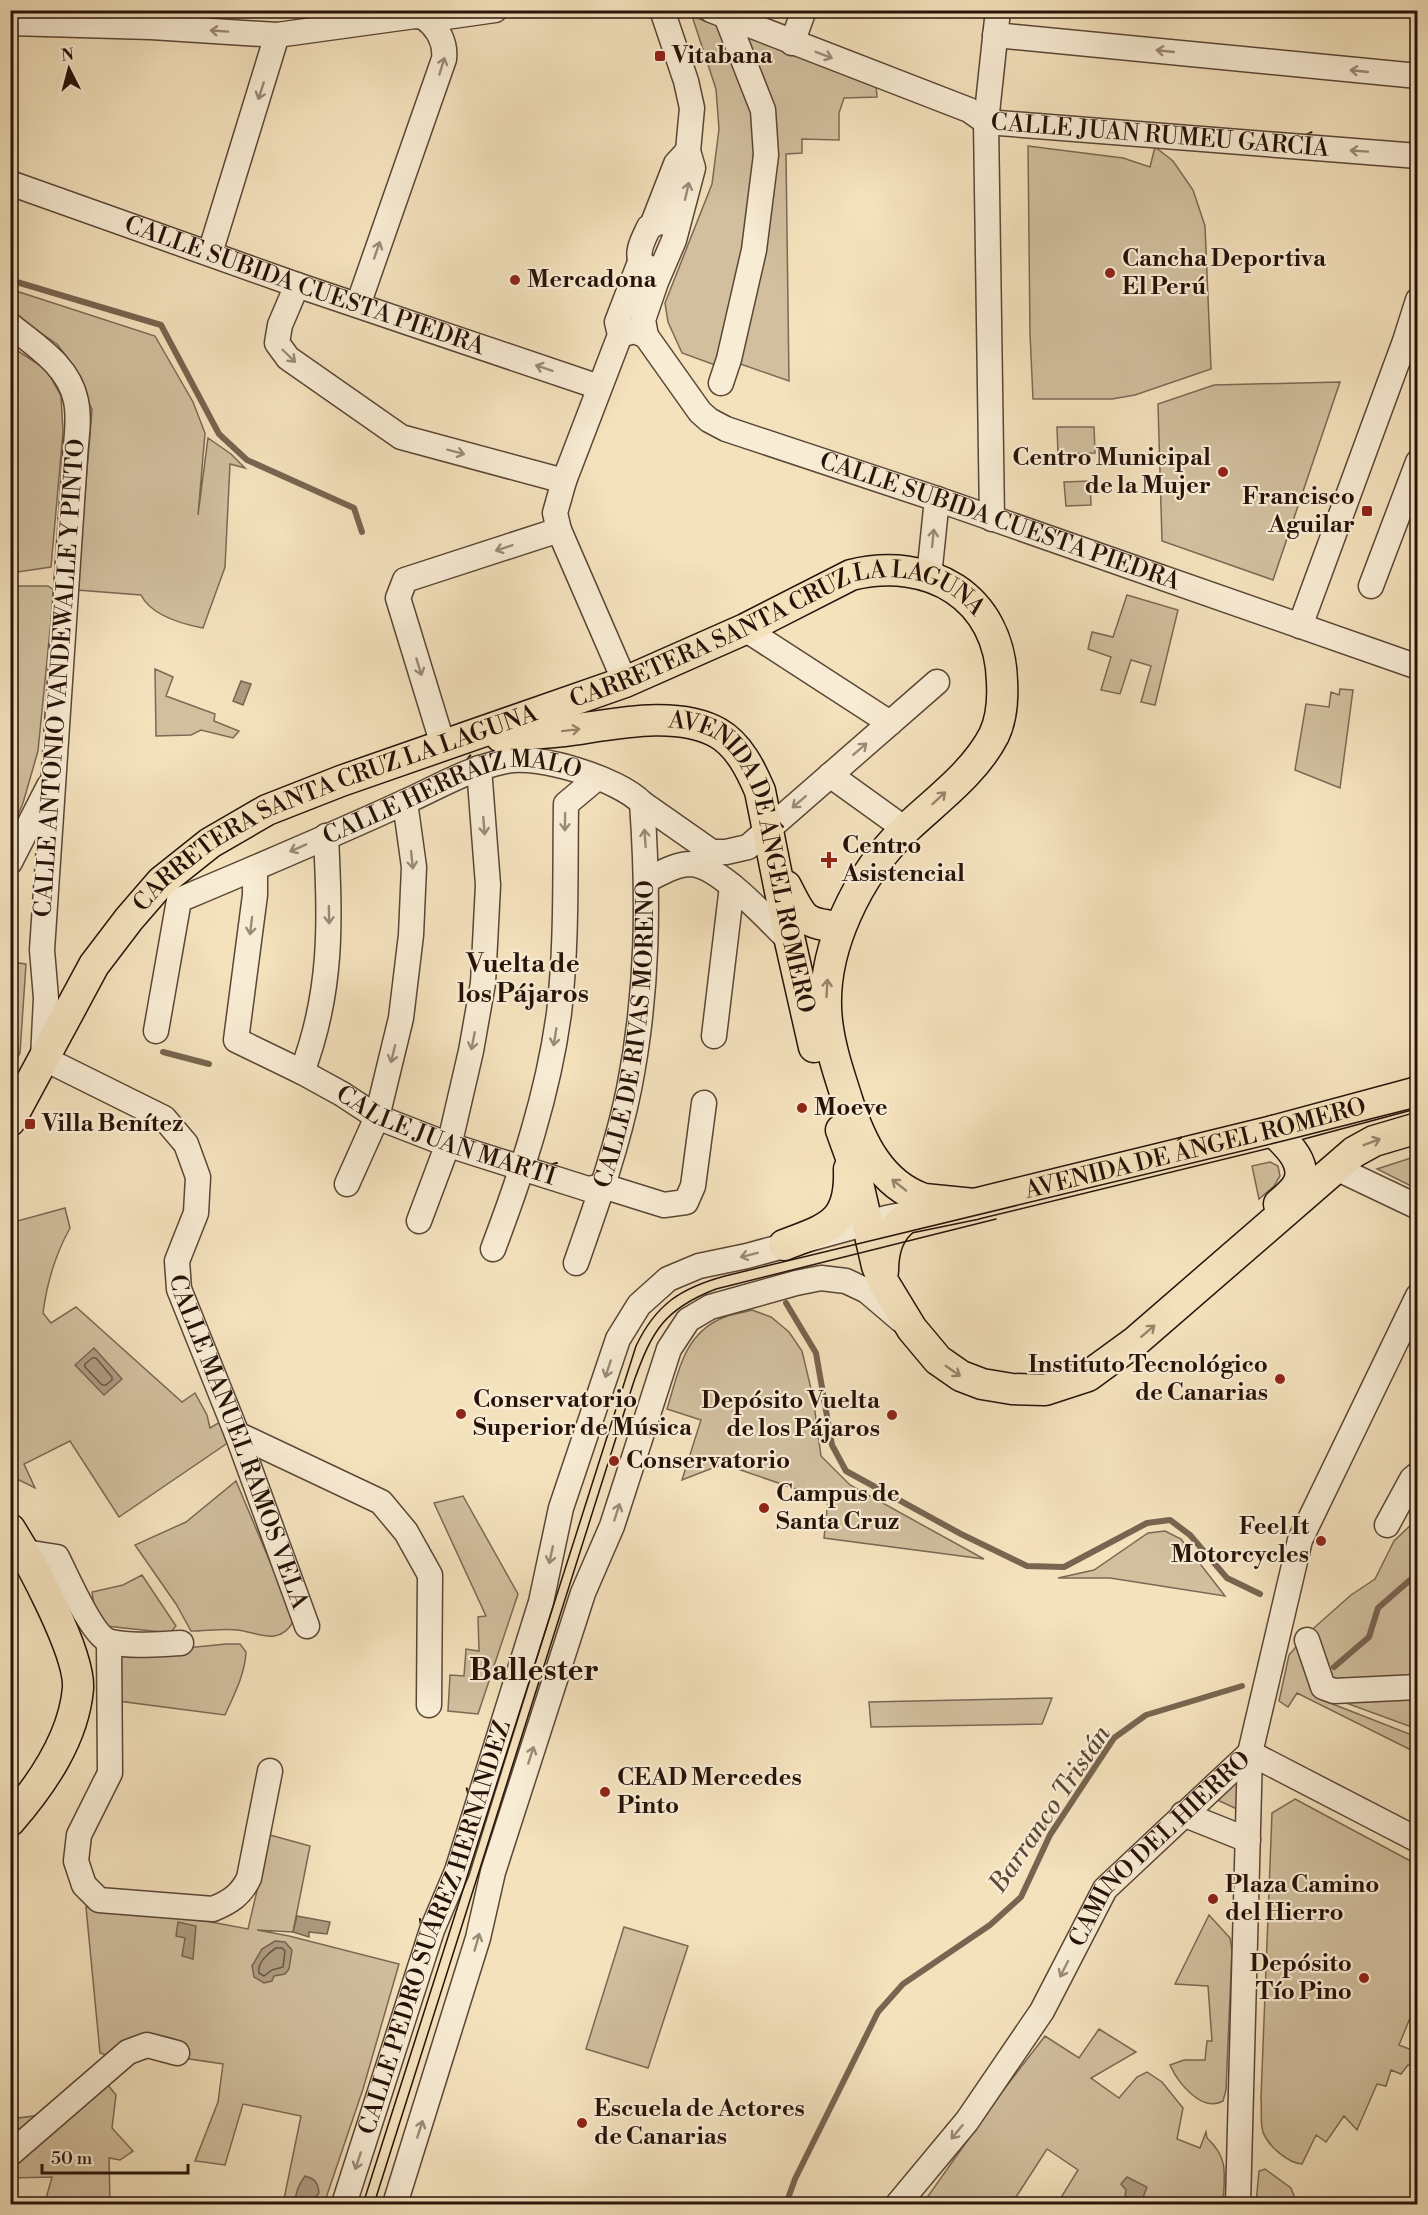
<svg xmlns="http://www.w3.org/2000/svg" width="1428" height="2215" font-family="'Libre Bodoni',serif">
  <rect width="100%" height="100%" fill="#f4e2bd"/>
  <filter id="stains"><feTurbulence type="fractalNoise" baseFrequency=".00333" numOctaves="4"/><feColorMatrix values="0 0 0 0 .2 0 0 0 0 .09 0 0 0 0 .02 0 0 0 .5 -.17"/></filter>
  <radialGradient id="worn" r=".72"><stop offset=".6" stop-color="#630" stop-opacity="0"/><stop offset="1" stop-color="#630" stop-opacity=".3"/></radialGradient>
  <path fill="#d1bf9e" stroke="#7c6854" stroke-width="1.5" d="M692,16L876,86L877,97L844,98L839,113V140L802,139V153L786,154L789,381L729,360L726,369L682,353L668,322L665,303L712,184L719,129L716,89Z
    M1028,146L1123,158L1150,167L1155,147L1173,161L1193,190L1205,226L1211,369L1135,395L1112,399H1033L1030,334Z
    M10,289L155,336L193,402L205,433L198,515L208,438L231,454L245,468L230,464L225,567L203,628C182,624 151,615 141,595L77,590L92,410L72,364L57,344L11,313Z
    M10,346L46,369L61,396L63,432L51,567L11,573Z
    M1340,382L1273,580L1162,541L1158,404L1214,385Z
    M1057,427H1094L1095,453L1058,454Z
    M1090,481L1091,505L1066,506L1064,482Z
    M21,586H48L54,590L38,751L23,803L11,831V587Z
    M1127,595L1178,610L1155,705L1141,702L1151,666L1131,660L1120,694L1101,690L1111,657L1088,649L1092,632L1113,637Z
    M155,669L173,677L166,696L215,714L214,721L239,731L233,738L201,730L191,735L156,736Z
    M1340,689L1353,690L1340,788L1295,770L1306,704L1329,707L1331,692L1339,695Z
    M11,962L26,964L20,1053L11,1070Z
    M1417,1156V1189L1377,1169Z
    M1270,1162L1278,1166L1280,1176L1274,1186L1259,1199L1252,1166Z
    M65,1208L70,1228C55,1255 47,1282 43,1313L51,1323L76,1307L182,1402L195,1393L207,1415L210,1428L220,1422L229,1442L119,1517L70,1441L24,1464L35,1488L11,1476L10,1223Z
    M752,1310L771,1317L789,1332L802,1351L813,1397L821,1456L850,1485L984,1559L824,1538L828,1500L723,1464L682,1480L701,1420L667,1409C678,1374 683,1336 720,1319C729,1314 742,1313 752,1310Z
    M236,1481L289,1607L293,1622C279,1646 259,1633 238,1630C224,1628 206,1631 191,1631L176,1604L135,1545L186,1522Z
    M463,1496L518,1594L478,1714L448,1711L450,1675L464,1676L466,1649L479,1651L478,1617L486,1616L434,1503Z
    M1417,1519V1729L1327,1696L1325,1701L1417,1737V1753L1297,1693L1288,1707L1279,1701L1289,1655L1306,1635L1351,1595L1375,1579L1394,1541Z
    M1165,1531L1181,1539L1225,1596L1110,1578H1058L1094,1570L1148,1533Z
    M142,1575L176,1626L170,1633L97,1625L92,1592L123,1585Z
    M226,1644H240L246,1652C245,1674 234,1695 225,1715L118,1701L122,1649L186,1648Z
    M1052,1698L1042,1724L871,1727L869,1702Z
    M1237,1778V1809L1211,1797Z
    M1295,1799L1418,1865L1417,2001L1399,2045L1417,2052V2067L1408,2065L1401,2074L1391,2070L1386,2086L1377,2084L1357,2130L1344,2116L1326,2142L1316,2135L1302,2164C1288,2163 1268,2146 1263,2132C1260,2123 1262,2108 1261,2098L1272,1813Z
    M270,1835L310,1846L293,1932L257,1930L289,1936L399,1964L363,2089L324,2204H283L301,2116L243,2104L225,2165L195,2161L218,2102L223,2064L183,2058L182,2042C144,2027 139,2036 106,2055L100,2053L86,1907L211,1922L248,1929Z
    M1209,1915L1230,1938L1232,1950L1226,2090L1223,2101C1202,2113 1178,2083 1170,2065L1184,2060H1205L1207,2041H1212L1208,1986L1175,1984Z
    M624,1927L688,1946L648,2068L586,2049Z
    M1099,2029L1136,2052L1091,2078L1119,2098L1137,2077L1147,2072L1162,2082L1183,2108L1177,2139L1200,2148L1206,2132L1207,2138C1230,2159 1224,2176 1223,2204H1057L1078,2170L1047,2149L1016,2197L999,2202L995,2204H932L926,2199L1001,2093L1045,2036L1079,2058Z
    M103,2079L116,2095L112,2128L133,2151L120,2160L109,2158L110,2204L45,2202L52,2177L11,2178L10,2163Z
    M34,2116L33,2120L11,2140V2119Z
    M1265,2169L1291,2188L1297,2204H1256L1259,2171Z"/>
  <path fill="#ae9b80" stroke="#786450" stroke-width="1.5" d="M241,681L251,684L243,705L233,701Z
    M94,1348L122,1379L104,1395L75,1365Z
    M297,1916L330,1922L327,1934L309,1932V1937L293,1932Z
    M178,1922L196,1926L193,1959L182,1956L185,1938L176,1936Z
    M275,1941L285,1942L292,1950L289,1969L285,1974L274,1976L272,1981L264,1983L254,1977L252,1966L262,1949Z
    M305,2176C315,2179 318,2182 319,2193L310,2204H295C295,2193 298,2185 305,2176Z
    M1127,2177L1147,2187L1141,2203L1125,2196L1126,2190L1121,2184Z"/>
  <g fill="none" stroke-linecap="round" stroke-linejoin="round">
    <path stroke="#6a5644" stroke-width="1.5" d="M92,1358H96L112,1377V1380L106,1385H102L85,1367V1364Z
      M276,1948H282L285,1951L283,1967L272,1970L264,1976L259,1973C257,1963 268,1953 276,1948Z"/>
    <path stroke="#786450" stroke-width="6" d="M10,280L161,325L219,434L247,460L354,508L362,532
      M163,1052L209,1064
      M786,1303L816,1353L832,1445L846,1471L961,1534L1027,1566L1064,1567L1147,1523L1170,1520L1190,1535L1227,1578L1260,1594
      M1334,1667L1369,1637L1378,1608L1418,1573
      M786,2204L795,2179L878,2012L903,1984L990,1925L1021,1897L1050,1835L1114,1738L1146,1715L1242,1686"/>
    <defs>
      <g id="minor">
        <path id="s1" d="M711,10L969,110L986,122L1418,156"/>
        <path d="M10,23L151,27L277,35L415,16L439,18L495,10"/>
        <path d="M995,35L1418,76"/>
        <path d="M792,43L804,10"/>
        <path id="s2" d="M10,183L297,285L599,387"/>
        <path d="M653,223L676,164L688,151"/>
        <path d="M210,253L277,35"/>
        <path d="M652,269L643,265C634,254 644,238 649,227L661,221L672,225L676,231"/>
        <path d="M297,285L280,325L277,343L288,358L401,437L564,481"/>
        <path d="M358,305L444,59C446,43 438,28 425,18"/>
        <path id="s3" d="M10,325C36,346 69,366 76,401C80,419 76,439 75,457L42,950L46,998L43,1058L164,1118L186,1144L198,1177L196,1213L177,1261L179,1289L237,1434L307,1626"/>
        <path id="s4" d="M620,335L635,331L646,336L700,412L709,420L726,429L937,499L1418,667"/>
        <path d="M646,336L643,320L656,282L674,240L693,168L688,151L692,108L686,81L662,10"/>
        <path d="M721,383L729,359L754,250L766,155L763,110L726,16"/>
        <path d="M992,519L986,122L998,10"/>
        <path d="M929,576L937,499"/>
        <path d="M1371,586L1418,462"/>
        <path d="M1300,626L1405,341L1418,300"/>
        <path d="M745,629L890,723"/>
        <path d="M625,682L559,530L555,513L564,481L620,335L617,322L640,262"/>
        <path d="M443,745L398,598L405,580L559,530"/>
        <path d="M830,775L905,829"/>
        <path d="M10,862L49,786"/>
        <path d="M708,865L712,852H726L748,847L937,682"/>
        <path id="s5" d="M255,868V895L236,1040L302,1072L342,1094L377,1117L449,1145L588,1189L603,1186L664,1205L686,1202L693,1186L704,1103"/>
        <path d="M647,880C661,873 676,864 691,864C719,865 769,921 790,941"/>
        <path id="s6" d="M156,1031L179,900C255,868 331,836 405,802C438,787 470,768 506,761C539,754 619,779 642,803L712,852"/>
        <path d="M714,1036L732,886"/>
        <path d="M302,1072C333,990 330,922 326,836"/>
        <path d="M1336,1168L1418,1207"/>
        <path d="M347,1184L377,1117L401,1018L411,935L414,867L405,802"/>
        <path d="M419,1221L452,1133L471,1051L483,983L488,885L479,768"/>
        <path d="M493,1249C522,1172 548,1095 559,1013C567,944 565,873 566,804L597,778"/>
        <path id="s7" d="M576,1263C596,1206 617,1148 629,1089C648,993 649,900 642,803"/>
        <path d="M237,1434L381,1502L406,1532L430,1575L429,1705"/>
        <path d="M1387,1525L1412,1479L1418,1474"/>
        <path d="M25,1552L57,1557C66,1575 93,1638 111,1642C133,1647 159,1644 181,1643"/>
        <path d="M1307,1640L1323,1687L1334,1691L1418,1687"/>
        <path d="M109,1642L110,1773L79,1835L76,1861L84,1885L99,1900L213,1909C230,1902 241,1895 249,1878L270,1771"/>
        <path d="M1250,1753L1418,1840"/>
        <path d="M1183,1814L1248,1840"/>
        <path d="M10,2154L128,2052L147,2045L177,2053"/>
        <path id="s8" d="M344,2204L432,1930L457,1871L541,1602L561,1508L618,1339L639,1305L668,1279L699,1266L747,1256L886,1218L917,1212"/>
        <path d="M395,2204L478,1938L493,1872L583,1593L612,1526L669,1349L688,1320L710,1307L796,1283L821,1278L846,1281L867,1291L901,1320"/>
        <path id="s9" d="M898,2204L967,2121L1042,2011L1105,1889L1250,1753"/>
        <path d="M1238,2204L1250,1753L1300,1540L1418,1296"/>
      </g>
      <g id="major">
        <path id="s10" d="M501,737C522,734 543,733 565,731C610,725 676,709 718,733C739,745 751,770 760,791L790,941L814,1047"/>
        <path d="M786,886C803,919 802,923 840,927"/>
        <path id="s11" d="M10,1121L94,965L129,919L161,882L210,843L267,810L341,781L625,682L745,629L851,575C929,556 1000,596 1002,682C1003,700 1002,718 994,735C975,772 938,799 908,827C858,873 819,952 827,1021C830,1048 839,1074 847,1099C860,1141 880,1184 924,1199L974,1204"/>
        <path d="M841,1130L854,1166L877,1266L884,1283L912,1329L938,1360L961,1376L982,1384L1012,1389L1045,1390L1088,1376L1136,1341L1354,1152L1374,1141L1418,1128"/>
        <path d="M1273,1131C1287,1144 1311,1166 1296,1187C1292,1193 1285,1199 1279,1204"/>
        <path d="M784,1245C828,1228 851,1224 849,1169"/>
        <path id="s12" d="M883,1271C883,1250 888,1231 906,1218L974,1204L1273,1131L1418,1092"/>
        <path d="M10,1529C30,1560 80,1653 78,1688C74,1738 42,1784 10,1821"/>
      </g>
    </defs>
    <use href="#minor" stroke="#5a4636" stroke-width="27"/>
    <use href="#major" stroke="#271209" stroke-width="33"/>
    <use href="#minor" stroke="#f8ecd4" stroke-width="24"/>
    <use href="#major" stroke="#f4e2bd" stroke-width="30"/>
    <path stroke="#271209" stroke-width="1.5" d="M363,2204L636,1346C656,1304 681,1288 725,1276L1283,1141L1418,1107
      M374,2204L634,1381C652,1331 664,1309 716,1289L996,1219"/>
  </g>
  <defs><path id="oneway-shaft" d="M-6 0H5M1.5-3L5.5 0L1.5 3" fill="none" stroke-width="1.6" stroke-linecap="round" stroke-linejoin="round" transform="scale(1.5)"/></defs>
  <g stroke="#9a8a79">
    <use href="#oneway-shaft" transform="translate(219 31) rotate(-176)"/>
    <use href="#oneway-shaft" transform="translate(1165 51) rotate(-174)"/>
    <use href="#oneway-shaft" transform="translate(824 55) rotate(21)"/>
    <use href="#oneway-shaft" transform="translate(442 66) rotate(-73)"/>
    <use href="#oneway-shaft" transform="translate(1359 71) rotate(-174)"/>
    <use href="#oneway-shaft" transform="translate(261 91) rotate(108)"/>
    <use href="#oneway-shaft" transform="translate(1359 151) rotate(-176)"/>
    <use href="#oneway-shaft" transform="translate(687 191) rotate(-77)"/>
    <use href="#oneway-shaft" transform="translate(377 250) rotate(-71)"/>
    <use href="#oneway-shaft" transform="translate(289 356) rotate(44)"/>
    <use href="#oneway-shaft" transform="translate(544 368) rotate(-161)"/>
    <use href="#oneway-shaft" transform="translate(456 452) rotate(15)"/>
    <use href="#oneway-shaft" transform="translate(933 538) rotate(-84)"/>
    <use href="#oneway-shaft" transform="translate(504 548) rotate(162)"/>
    <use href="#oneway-shaft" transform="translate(419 667) rotate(73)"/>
    <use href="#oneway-shaft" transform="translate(860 749) rotate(-41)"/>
    <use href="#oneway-shaft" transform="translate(799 802) rotate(139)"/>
    <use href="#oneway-shaft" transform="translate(565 822) rotate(91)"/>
    <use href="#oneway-shaft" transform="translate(484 826) rotate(85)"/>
    <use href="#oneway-shaft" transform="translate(645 838) rotate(-94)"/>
    <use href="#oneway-shaft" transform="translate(298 848) rotate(156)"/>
    <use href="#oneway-shaft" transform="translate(412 860) rotate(84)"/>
    <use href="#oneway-shaft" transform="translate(329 915) rotate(89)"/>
    <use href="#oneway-shaft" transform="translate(251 926) rotate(97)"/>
    <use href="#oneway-shaft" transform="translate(555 1037) rotate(99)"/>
    <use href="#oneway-shaft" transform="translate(473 1041) rotate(101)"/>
    <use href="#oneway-shaft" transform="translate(393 1054) rotate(104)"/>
    <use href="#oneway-shaft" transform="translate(749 1255) rotate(166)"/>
    <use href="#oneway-shaft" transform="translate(608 1369) rotate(108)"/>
    <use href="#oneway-shaft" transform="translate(617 1512) rotate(-72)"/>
    <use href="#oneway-shaft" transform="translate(551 1555) rotate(102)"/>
    <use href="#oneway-shaft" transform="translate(531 1755) rotate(-72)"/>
    <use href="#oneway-shaft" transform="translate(477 1942) rotate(-74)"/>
    <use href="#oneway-shaft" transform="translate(1064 1969) rotate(117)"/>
    <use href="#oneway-shaft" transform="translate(420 2129) rotate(-72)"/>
    <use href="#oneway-shaft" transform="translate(957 2132) rotate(129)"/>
    <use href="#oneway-shaft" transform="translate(358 2161) rotate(108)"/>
  </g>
  <g stroke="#98846c">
    <use href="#oneway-shaft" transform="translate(571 730) rotate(-7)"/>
    <use href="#oneway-shaft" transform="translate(939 798) rotate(-43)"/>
    <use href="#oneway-shaft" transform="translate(827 988) rotate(-87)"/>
    <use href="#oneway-shaft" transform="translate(1372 1142) rotate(-21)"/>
    <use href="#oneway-shaft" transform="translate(899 1185) rotate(-142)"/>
    <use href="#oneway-shaft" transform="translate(1148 1331) rotate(-41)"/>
    <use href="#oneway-shaft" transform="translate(953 1371) rotate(35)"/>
  </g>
  <g fill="#8f2418" stroke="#f8ecd4" stroke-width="2">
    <rect x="654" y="50" width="12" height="12" rx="3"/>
    <circle cx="1110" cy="273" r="6"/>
    <circle cx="515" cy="280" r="6"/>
    <circle cx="1223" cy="472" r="6"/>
    <rect x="1361" y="505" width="12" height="12" rx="3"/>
    <path d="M826 851h6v6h6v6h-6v6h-6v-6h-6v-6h6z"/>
    <circle cx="802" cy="1108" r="6"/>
    <rect x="24" y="1118" width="12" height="12" rx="3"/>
    <circle cx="1280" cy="1379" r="6"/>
    <circle cx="461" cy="1414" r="6"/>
    <circle cx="892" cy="1415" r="6"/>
    <circle cx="614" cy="1461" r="6"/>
    <circle cx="764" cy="1508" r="6"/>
    <circle cx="1321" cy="1541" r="6"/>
    <circle cx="605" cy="1792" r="6"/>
    <circle cx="1213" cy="1899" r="6"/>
    <circle cx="1364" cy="1978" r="6"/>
    <circle cx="582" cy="2123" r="6"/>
  </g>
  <g text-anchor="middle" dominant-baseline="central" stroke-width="4.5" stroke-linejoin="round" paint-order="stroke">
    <g font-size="24" font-weight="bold" fill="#271209" stroke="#f8ecd4" text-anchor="start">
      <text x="672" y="56">Vitabana</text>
      <text x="1122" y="259">Cancha Deportiva<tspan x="1122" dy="28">El Perú</tspan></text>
      <text x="527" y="280">Mercadona</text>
      <text x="1211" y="458" text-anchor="end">Centro Municipal<tspan x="1211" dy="28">de la Mujer</tspan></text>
      <text x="1355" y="497" text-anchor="end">Francisco<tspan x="1355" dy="28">Aguilar</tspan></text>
      <text x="842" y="846">Centro<tspan x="842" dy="28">Asistencial</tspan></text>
      <text x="814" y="1108">Moeve</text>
      <text x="42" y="1124">Villa Benítez</text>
      <text x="1268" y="1365" text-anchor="end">Instituto Tecnológico<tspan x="1268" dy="28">de Canarias</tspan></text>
      <text x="473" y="1400">Conservatorio<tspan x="473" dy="28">Superior de Música</tspan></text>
      <text x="880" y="1401" text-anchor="end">Depósito Vuelta<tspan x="880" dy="28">de los Pájaros</tspan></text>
      <text x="626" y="1461">Conservatorio</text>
      <text x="776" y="1494">Campus de<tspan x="776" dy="28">Santa Cruz</tspan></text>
      <text x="1309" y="1527" text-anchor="end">Feel It<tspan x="1309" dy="28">Motorcycles</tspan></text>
      <text x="617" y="1778">CEAD Mercedes<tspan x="617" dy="28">Pinto</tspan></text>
      <text x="1225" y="1885">Plaza Camino<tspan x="1225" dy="28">del Hierro</tspan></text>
      <text x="1352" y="1964" text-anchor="end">Depósito<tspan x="1352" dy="28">Tío Pino</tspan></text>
      <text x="594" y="2109">Escuela de Actores<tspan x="594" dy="28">de Canarias</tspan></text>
    </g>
    <g font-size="24" fill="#271209" stroke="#f8ecd4">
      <text stroke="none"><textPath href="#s1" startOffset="472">CALLE JUAN RUMEU GARCÍA</textPath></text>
      <text stroke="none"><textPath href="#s2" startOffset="312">CALLE SUBIDA CUESTA PIEDRA</textPath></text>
      <text stroke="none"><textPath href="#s4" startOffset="441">CALLE SUBIDA CUESTA PIEDRA</textPath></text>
      <text stroke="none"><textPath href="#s11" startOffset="960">CARRETERA SANTA CRUZ LA LAGUNA</textPath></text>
      <text transform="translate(60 678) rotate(-86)">CALLE ANTONIO VANDEWALLE Y PINTO</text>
      <text stroke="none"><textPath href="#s6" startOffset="428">CALLE HERRÁIZ MALO</textPath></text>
      <text stroke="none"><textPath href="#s11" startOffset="474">CARRETERA SANTA CRUZ LA LAGUNA</textPath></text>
      <text stroke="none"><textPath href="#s10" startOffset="344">AVENIDA DE ÁNGEL ROMERO</textPath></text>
      <text stroke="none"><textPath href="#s7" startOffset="236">CALLE DE RIVAS MORENO</textPath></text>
      <text stroke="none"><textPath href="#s5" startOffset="405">CALLE JUAN MARTÍ</textPath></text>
      <text stroke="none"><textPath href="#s12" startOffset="358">AVENIDA DE ÁNGEL ROMERO</textPath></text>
      <text stroke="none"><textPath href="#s3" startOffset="1245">CALLE MANUEL RAMOS VELA</textPath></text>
      <text stroke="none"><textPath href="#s9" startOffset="444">CAMINO DEL HIERRO</textPath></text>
      <text stroke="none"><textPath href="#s8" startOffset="291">CALLE PEDRO SUÁREZ HERNÁNDEZ</textPath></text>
    </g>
    <g font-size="26" font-weight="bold" fill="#271209" stroke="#f8ecd4">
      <text x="523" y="964">Vuelta de<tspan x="523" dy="30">los Pájaros</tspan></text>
    </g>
    <g font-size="26" font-style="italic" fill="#5d4939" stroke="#f8ecd4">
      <text transform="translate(1050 1809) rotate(-56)">Barranco Tristán</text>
    </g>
    <g font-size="30" font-weight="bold" fill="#271209" stroke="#f8ecd4">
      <text x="534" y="1671">Ballester</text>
    </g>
  </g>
  <rect width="1428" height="2215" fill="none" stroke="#f4e2bd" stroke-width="36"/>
  <rect x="12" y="12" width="1404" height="2191" fill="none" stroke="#271209" stroke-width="3"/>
  <rect x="18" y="18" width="1392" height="2179" fill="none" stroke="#271209" stroke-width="1.5"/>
  <g transform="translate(69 69) rotate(354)" stroke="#f8ecd4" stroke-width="4.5" paint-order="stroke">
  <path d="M0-4.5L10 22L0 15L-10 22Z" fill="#271209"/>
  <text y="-9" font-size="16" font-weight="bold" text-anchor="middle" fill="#271209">N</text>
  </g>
  <path d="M42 2164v9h146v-9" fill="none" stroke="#271209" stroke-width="3"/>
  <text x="51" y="2164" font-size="18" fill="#271209" stroke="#f8ecd4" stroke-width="4.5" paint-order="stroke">50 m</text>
  <rect width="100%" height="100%" filter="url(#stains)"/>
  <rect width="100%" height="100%" fill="url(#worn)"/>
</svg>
